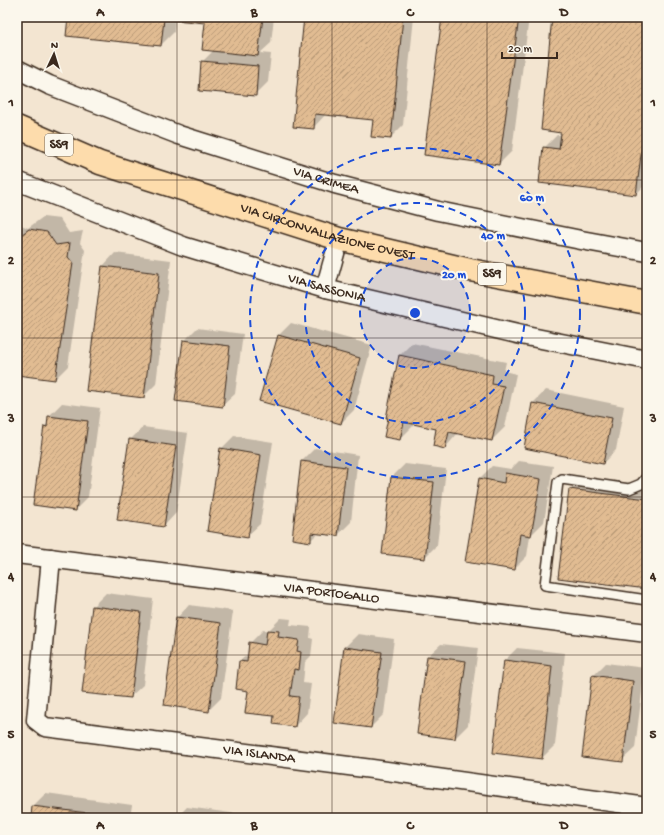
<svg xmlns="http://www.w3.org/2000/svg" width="664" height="835" font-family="'Gochi Hand',sans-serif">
  <defs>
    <pattern id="building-hatch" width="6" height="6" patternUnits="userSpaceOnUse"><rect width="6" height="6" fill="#e1bc92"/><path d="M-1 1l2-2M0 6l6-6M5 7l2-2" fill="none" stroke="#b89977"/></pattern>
  </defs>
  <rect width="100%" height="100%" fill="#f3e5d1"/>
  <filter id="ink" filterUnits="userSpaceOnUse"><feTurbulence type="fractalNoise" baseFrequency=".025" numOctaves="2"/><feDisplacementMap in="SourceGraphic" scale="8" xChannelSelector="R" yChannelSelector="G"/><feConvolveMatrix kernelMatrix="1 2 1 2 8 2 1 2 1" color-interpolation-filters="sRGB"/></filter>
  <g filter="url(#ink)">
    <path fill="#0003" d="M69,17H274L271,43L260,53L271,54L268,82L255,95L202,62L214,50L207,23L175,19L174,32L161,45Z
      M305,17H414L403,125L391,137L374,119L326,114L313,128Z
      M443,17H529L512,151L499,164Z
      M553,17H647V183L636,194L544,148L557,135H562Z
      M43,217L60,219L69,233L83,231L80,243L85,250L68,366L55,379L17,373V223L28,228Z
      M115,253L171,260L156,384L143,397L103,266Z
      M291,323L372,345L354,410L341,423L278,336Z
      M197,328L243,334L235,394L222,406L184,341Z
      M412,343L506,362L504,371L516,374L505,427L492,440L458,433L445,448L438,428L413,423V426L400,439L399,356Z
      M546,390L624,406L616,450L603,463L525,448L533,403Z
      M62,403L100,408L88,497L76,509L44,427L48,423L49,416Z
      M143,427L188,433L176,513L164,526L130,440Z
      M234,436L273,442L260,524L247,536L221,449Z
      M315,448L358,455L351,522L338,535L318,533L310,541L302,461Z
      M519,461L553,466L544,522L530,536L527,556L514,569L479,479L492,466L511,469Z
      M405,464L446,469L437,545L424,558L383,553L392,477Z
      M583,477L647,485V588L570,490Z
      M106,593L153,599L143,685L130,697L93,606Z
      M189,605L233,611L221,698L209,710L177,618Z
      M281,618L291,619L290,625L311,627L310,638L313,639L311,656L305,662L303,683L311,684L307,713L295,726L275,715L249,690L240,661L249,653L250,643L263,630L268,631Z
      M358,634L394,639L384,714L371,727L345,647Z
      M441,644L478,648L468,725L455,738L428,656Z
      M517,648L565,653L555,745L542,758L504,661Z
      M606,663L645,668L635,748L622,760L593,676Z
      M46,793L132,805L130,818H32L33,806Z
      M187,807L253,816L252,818H176Z"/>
    <path fill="url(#building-hatch)" stroke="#3b2a1e" d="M68,17H263L258,56L202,50L205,23L164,19L161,46L66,36Z
      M304,17H403L391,139L371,137L373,120L315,114L314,129L293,127Z
      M442,17H519L499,165L424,155Z
      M552,17H647V107L636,195L539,183L543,147L559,149L561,133L541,130Z
      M201,61L258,66L256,96L199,91Z
      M29,229L47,232L56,245L70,243L68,257L73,263L55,380L17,375V238Z
      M102,266L159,273L144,398L86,391Z
      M278,335L360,358L341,424L259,401Z
      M183,340L230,346L223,407L175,401Z
      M399,355L493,375L492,384L504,386L492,441L449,432L445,449L433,446L436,429L404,422L400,440L384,437L388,418H386Z
      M532,403L612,418L603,464L524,448Z
      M48,416L88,421L76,511L33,505L44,426L47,427Z
      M129,439L176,446L164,527L117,520Z
      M220,448L261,455L248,538L207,531Z
      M301,461L346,467L338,536L311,533V542L292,539Z
      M505,473L541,479L531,536L520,534L515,570L465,562L479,478L504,483Z
      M391,477L434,482L425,559L382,554Z
      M569,489L647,499V589L558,578Z
      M92,606L141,612L131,698L82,693Z
      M176,617L221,623L209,712L164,705Z
      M267,630L279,631L278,637L299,640L297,651L301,652L299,670L294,669L290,696L299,697L295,727L273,724L274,716L245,713L248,691L236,689L239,661L247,662L249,642L265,645Z
      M344,647L382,652L371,728L334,723Z
      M427,656L466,661L455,739L417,734Z
      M504,660L552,666L542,759L493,753Z
      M592,675L633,681L623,762L582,757Z
      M32,806L119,817V818H31Z"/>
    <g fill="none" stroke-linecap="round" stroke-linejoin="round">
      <defs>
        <path id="service" d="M647,477L641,484L629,489L562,479L558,482L545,585L647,600"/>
        <g id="minor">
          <path id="s1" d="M17,69L49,85L179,135L335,184L438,211L581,240L647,252"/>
          <path id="s2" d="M17,181L183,246L325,289L526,336L647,360"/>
          <path d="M325,289L339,239"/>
          <path id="s3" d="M17,554L647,633"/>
          <path id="s4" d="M51,558L36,720L45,727L372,769L647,807"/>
        </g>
        <g id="primary">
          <path id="s5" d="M17,127L100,163L339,239L470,270L647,303"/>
        </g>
      </defs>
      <use href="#service" stroke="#3b2a1e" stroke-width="12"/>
      <use href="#minor" stroke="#3b2a1e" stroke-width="21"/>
      <use href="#primary" stroke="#3b2a1e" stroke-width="25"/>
      <use href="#service" stroke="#fbf7ec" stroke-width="9"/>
      <use href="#minor" stroke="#fbf7ec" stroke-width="18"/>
      <use href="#primary" stroke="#fddcac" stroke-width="22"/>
    </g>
  </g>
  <path fill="none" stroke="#3b2a1e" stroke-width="1" stroke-opacity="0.55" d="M177,17V818M332,17V818M487,17V818M17,180H647M17,338H647M17,497H647M17,655H647"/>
  <circle cx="415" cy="313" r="55" fill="#1d4ed8" fill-opacity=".12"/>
  <g fill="none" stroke="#1d4ed8" stroke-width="2" stroke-dasharray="7 5">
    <circle cx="415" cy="313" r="55"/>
    <circle cx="415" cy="313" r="110"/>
    <circle cx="415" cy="313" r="165"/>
  </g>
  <g text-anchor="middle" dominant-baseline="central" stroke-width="4" stroke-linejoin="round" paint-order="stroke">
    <g fill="#fbf7ec" stroke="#75685c" stroke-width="1">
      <rect x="45" y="134" width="28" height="22" rx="3"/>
      <rect x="478" y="263" width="28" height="22" rx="3"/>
    </g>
    <g font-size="13" font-weight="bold" fill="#3b2a1e">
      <text x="59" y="145">SS9</text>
      <text x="492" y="274">SS9</text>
    </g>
    <g font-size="14" fill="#3b2a1e" stroke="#fbf7ec">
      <text stroke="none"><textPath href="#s1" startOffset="329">VIA CRIMEA</textPath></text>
      <text stroke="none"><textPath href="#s5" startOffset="328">VIA CIRCONVALLAZIONE OVEST</textPath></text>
      <text stroke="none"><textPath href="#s2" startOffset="328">VIA SASSONIA</textPath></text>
      <text stroke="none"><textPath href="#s3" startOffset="317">VIA PORTOGALLO</textPath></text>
      <text stroke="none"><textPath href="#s4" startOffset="390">VIA ISLANDA</textPath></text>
    </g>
  </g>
  <circle cx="415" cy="313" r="6" fill="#1d4ed8" stroke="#fbf7ec" stroke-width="2"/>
  <g font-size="12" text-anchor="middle" font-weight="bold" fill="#1d4ed8" stroke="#fbf7ec" stroke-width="4" stroke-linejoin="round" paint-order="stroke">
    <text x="532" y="201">60 m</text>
    <text x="493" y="239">40 m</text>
    <text x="454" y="278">20 m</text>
  </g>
  <rect width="664" height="835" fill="none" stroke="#fbf7ec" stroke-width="44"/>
  <g transform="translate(54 54) rotate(4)" stroke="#fbf7ec" stroke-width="3" paint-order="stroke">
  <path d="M0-3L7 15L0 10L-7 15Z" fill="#3b2a1e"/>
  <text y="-6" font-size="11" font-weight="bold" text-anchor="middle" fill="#3b2a1e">N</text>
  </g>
  <path d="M502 52v6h55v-6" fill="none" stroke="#3b2a1e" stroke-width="2"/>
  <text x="508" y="52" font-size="12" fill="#3b2a1e" stroke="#fbf7ec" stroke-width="3" paint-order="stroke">20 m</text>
  <rect x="22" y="22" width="620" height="791" fill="none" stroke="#3b2a1e" stroke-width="1.5"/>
  <g font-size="13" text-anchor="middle" font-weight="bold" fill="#3b2a1e">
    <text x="100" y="16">A</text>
    <text x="254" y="16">B</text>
    <text x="410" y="16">C</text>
    <text x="564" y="16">D</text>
    <text x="11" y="106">1</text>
    <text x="653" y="106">1</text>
    <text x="11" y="264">2</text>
    <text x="653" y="264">2</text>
    <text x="11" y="422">3</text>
    <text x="653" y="422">3</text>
    <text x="11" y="580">4</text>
    <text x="653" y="580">4</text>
    <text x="11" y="738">5</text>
    <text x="653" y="738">5</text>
    <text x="100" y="829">A</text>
    <text x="254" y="829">B</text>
    <text x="410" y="829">C</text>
    <text x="564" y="829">D</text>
  </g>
</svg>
